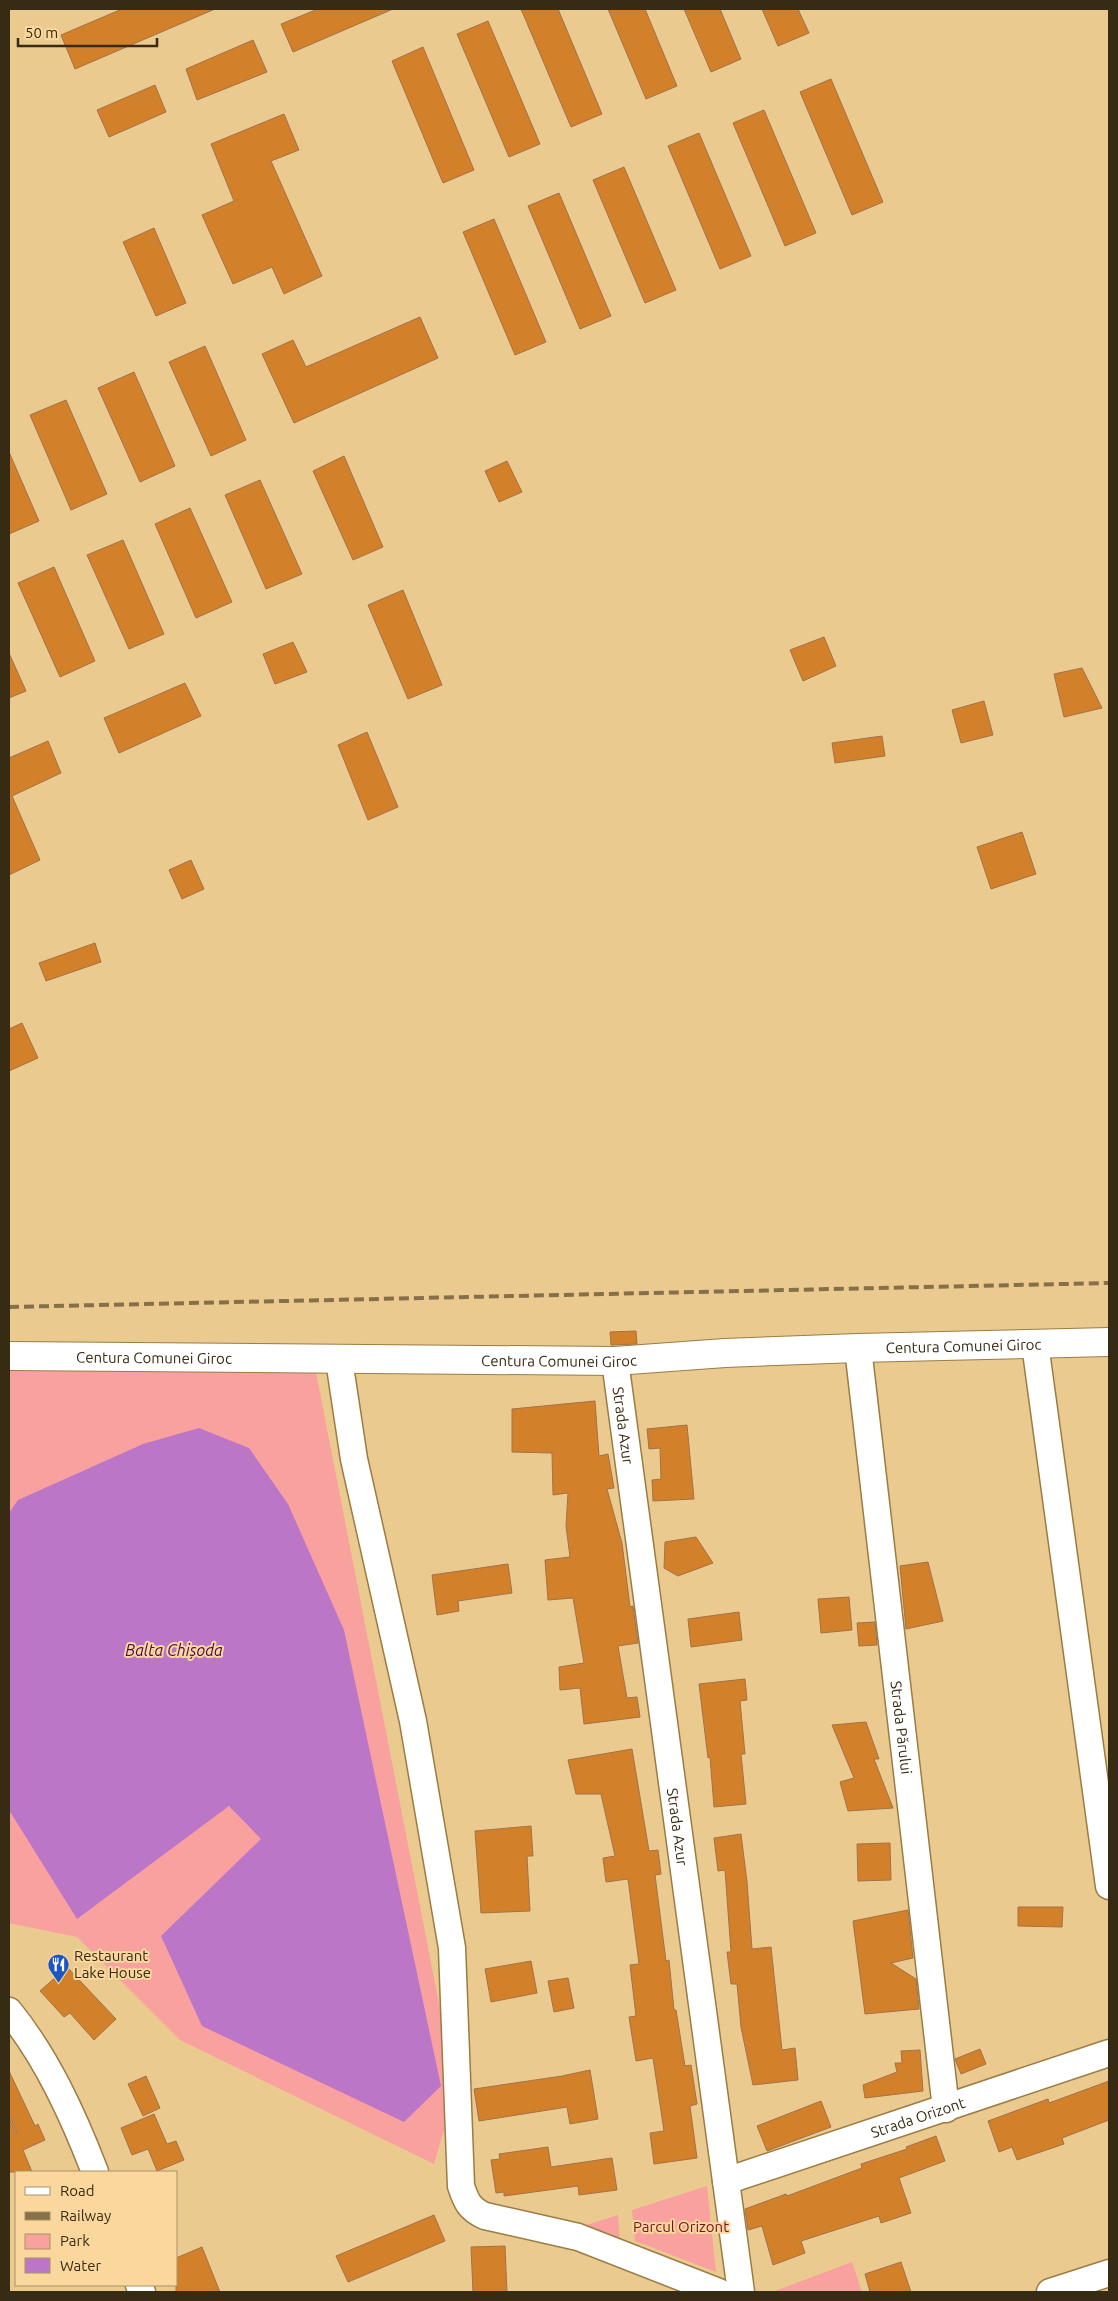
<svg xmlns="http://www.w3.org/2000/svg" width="1118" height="2301" font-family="Ubuntu,sans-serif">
  <rect width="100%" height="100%" fill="#ebca90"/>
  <path fill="#f9a19e" d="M313,1357L449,2055L450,2110L434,2164L180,2040L77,1937L9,1923V1369Z
    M707,2186L716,2272L635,2241L632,2210Z
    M618,2215L620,2243L577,2228Z
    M852,2262L862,2292H775V2291Z"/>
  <path fill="#bc76c8" d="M199,1428L249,1448L288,1504L344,1630L441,2086L404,2122L202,2026L161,1936L261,1839L229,1806L77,1919L9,1810V1513L18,1500L143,1444Z"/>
  <path fill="#d3802b" stroke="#a27248" d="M122,9H215L75,69L61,35Z
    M318,9H393L293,52L281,24Z
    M521,9H558L602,114L571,127Z
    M608,9H645L677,86L646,99Z
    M684,9H720L741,59L711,72Z
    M762,9H798L809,33L778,46Z
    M488,21L540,144L509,157L457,34Z
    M253,40L267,72L197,100L186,69Z
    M423,47L474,170L443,183L392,61Z
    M831,79L883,202L852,215L800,92Z
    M155,85L166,112L109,137L97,110Z
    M764,110L816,233L785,246L733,123Z
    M284,114L299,150L271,161L322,276L284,294L272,267L233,284L202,215L234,201L211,144Z
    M699,133L751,256L720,269L668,146Z
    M624,167L676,290L645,303L593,180Z
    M559,193L611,316L580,329L528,206Z
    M494,219L546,342L515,355L463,232Z
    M154,228L186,303L156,316L123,242Z
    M420,317L438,358L294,423L262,354L293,340L306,367Z
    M205,346L246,440L211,456L169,362Z
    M134,372L175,466L140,482L98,388Z
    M66,400L107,494L71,510L30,415Z
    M9,452L39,521L9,534Z
    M344,456L383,547L353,560L313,471Z
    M507,461L522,492L499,502L485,471Z
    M260,480L302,574L266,589L225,495Z
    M190,508L232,602L196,618L155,524Z
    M123,540L164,634L129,649L87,555Z
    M54,567L95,661L60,677L18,583Z
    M403,590L442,685L408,699L368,605Z
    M824,637L836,666L803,681L790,650Z
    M293,642L307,672L275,684L263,654Z
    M9,653L26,691L9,698Z
    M1082,668L1102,708L1064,717L1054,674Z
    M185,683L201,716L119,753L104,718Z
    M984,701L993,735L961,743L952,710Z
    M367,732L398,807L368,820L338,745Z
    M882,736L885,756L835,763L832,743Z
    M48,741L61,773L12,796L40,860L9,875V758Z
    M1022,832L1036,874L991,889L977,847Z
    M191,860L204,889L182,899L169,870Z
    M95,943L101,962L46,981L39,963Z
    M22,1023L38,1058L9,1071V1029Z
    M636,1331L637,1344L611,1345L610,1332Z
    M595,1401L599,1456L608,1454L614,1488L607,1489L622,1543L630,1607L633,1606L638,1643L618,1646L627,1698L637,1697L640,1717L584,1724L580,1688L560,1690L559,1667L584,1663L573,1598L548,1600L545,1560L570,1557L566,1526L568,1493L553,1495L552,1453L512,1452V1409Z
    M687,1425L694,1499L653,1501L652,1480L661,1479L660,1448L649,1449L647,1429Z
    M696,1537L713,1563L678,1576L664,1568L665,1542Z
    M928,1562L943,1621L906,1629L900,1566Z
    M508,1564L512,1593L458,1601L459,1611L437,1615L432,1575Z
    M849,1597L852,1630L821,1633L818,1599Z
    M739,1612L742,1640L691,1647L688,1619Z
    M875,1622L877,1645L859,1646L857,1623Z
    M745,1679L747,1700L740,1701L745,1754H741L746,1804L714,1807L710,1757L708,1758L699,1684Z
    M866,1722L879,1759H874L893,1808L848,1811L840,1782L854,1778L832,1725Z
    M632,1749L649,1851L658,1850L661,1874L655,1875L666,1961L669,1960L674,2010H676L685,2066L691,2065L697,2104L690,2106L697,2158L654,2164L650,2133L664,2131L653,2058L636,2061L629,2017L636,2016L630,1965L639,1964L628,1879L606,1882L603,1858L615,1856L601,1794H576L568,1760Z
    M531,1826L533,1856H527L530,1911L481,1913L475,1831Z
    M741,1834L747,1882L752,1949L771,1947L782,2050L795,2048L798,2080L753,2085L741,2027L737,1984H731L727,1952H731L725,1870L718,1871L714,1838Z
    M890,1843L891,1880L858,1881L857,1844Z
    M1018,1907H1063L1062,1927L1018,1926Z
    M908,1910L913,1958L891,1963L916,1979L919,2009L865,2014L853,1921Z
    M531,1961L537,1993L491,2002L485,1969Z
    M67,1967L116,2019L94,2040L70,2013L64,2017L40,1991Z
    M568,1978L574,2008L554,2012L548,1981Z
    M980,2049L986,2064L961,2074L955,2059Z
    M920,2050L923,2091L865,2098L863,2085L897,2072L895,2063H902L901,2051Z
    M590,2070L598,2119L570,2124L567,2107L479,2121L474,2089L562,2076Z
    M9,2071L35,2126L38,2124L45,2140L23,2150L32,2172H9V2118L16,2134L17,2133L9,2115Z
    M146,2076L160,2108L143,2116L128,2084Z
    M1109,2081V2120L1062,2138L1064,2144L1017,2160L1012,2147L999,2152L988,2121L1048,2099L1049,2103Z
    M821,2101L831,2127L767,2151L757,2126Z
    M154,2114L167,2144L176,2141L184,2160L157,2171L148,2149L132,2155L121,2128Z
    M936,2136L945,2161L899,2178L911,2213L881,2223L879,2216L801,2241L805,2253L773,2265L762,2226L748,2230L745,2209L786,2194L787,2196L862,2168L861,2164L907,2149L906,2147Z
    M548,2147L551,2167L612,2158L617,2190L579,2195L578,2186L504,2196V2192L496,2193L491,2160L500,2159L499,2154Z
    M434,2215L445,2241L348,2282L336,2256Z
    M505,2246L507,2292H473L471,2247Z
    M202,2247L220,2292H176V2258Z
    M901,2262L911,2292H870L865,2274Z"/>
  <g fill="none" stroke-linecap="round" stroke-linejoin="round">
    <defs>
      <g id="minor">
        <path d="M1035,1344L1109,1886"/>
        <path id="s1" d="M858,1348L946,2109"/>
        <path d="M339,1360L354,1459L413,1721L452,1948L461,2186C466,2201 469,2209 485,2216L578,2237L719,2292"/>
        <path id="s2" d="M615,1361L741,2292"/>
        <path d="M9,2011C47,2058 73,2115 95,2172"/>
        <path id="s3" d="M726,2181L1109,2053"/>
        <path d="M139,2285L142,2292"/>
        <path d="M1050,2292L1109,2273"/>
      </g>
      <g id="major">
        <path id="s4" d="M9,1356L615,1361L725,1353L858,1348L1109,1342"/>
      </g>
    </defs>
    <use href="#minor" stroke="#9b7c43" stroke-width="29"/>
    <use href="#major" stroke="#9b7c43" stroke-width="30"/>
    <use href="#minor" stroke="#fff" stroke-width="26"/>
    <use href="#major" stroke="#fff" stroke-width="28"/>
    <path stroke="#857049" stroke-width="4" stroke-dasharray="10 5" stroke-linecap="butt" d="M9,1307L1109,1283"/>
  </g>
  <defs>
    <symbol id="restaurant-pin" viewBox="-11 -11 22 30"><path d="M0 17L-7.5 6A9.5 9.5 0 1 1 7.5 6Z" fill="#1b56c2" stroke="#f9d79d"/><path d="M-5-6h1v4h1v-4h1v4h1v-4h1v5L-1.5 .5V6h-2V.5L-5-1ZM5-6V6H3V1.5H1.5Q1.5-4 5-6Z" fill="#fff"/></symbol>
  </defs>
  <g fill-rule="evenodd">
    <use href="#restaurant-pin" x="46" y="1952" width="25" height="34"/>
  </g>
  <g text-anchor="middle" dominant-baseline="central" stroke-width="4" stroke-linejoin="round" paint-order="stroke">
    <g font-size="15" fill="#382b13" stroke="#f9d79d">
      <text stroke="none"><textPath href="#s4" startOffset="955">Centura Comunei Giroc</textPath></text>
      <text stroke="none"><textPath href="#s4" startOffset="145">Centura Comunei Giroc</textPath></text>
      <text stroke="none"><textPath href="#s4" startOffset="550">Centura Comunei Giroc</textPath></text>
      <text stroke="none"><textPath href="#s2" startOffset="65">Strada Azur</textPath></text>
      <text stroke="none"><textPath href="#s1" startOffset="382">Strada Părului</textPath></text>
      <text stroke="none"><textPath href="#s2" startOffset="470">Strada Azur</textPath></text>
      <text stroke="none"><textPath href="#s3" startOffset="202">Strada Orizont</textPath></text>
    </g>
    <g font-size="15" fill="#382b13" stroke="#f9d79d" text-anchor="start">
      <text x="74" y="1955">Restaurant<tspan x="74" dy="17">Lake House</tspan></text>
    </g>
    <g font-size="15" fill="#78111e" stroke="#f9d79d">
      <text x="681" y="2226">Parcul Orizont</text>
    </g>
    <g font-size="16" font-style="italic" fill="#4b0756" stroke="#f9d79d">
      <text x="174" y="1650">Balta Chișoda</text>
    </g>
  </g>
  <rect width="1118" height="2301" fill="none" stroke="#382b13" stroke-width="20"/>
  <rect x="15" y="2171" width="162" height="115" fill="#f9d79d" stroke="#ac9266"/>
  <rect x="25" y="2187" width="25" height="8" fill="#ffffff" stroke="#ac9266"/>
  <text x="60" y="2196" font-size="15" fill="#382b13">Road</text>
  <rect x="25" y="2212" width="25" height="8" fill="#857049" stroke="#ac9266"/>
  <text x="60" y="2221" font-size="15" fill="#382b13">Railway</text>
  <rect x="25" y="2234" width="25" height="15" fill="#f9a19e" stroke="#ac9266"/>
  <text x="60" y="2246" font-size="15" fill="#382b13">Park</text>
  <rect x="25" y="2258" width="25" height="15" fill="#bc76c8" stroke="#ac9266"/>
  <text x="60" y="2271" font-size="15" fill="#382b13">Water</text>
  <path d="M18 38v8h139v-8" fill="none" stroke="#382b13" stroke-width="2.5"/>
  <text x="25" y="38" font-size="15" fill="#382b13" stroke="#f9d79d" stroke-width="4" paint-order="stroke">50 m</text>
</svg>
